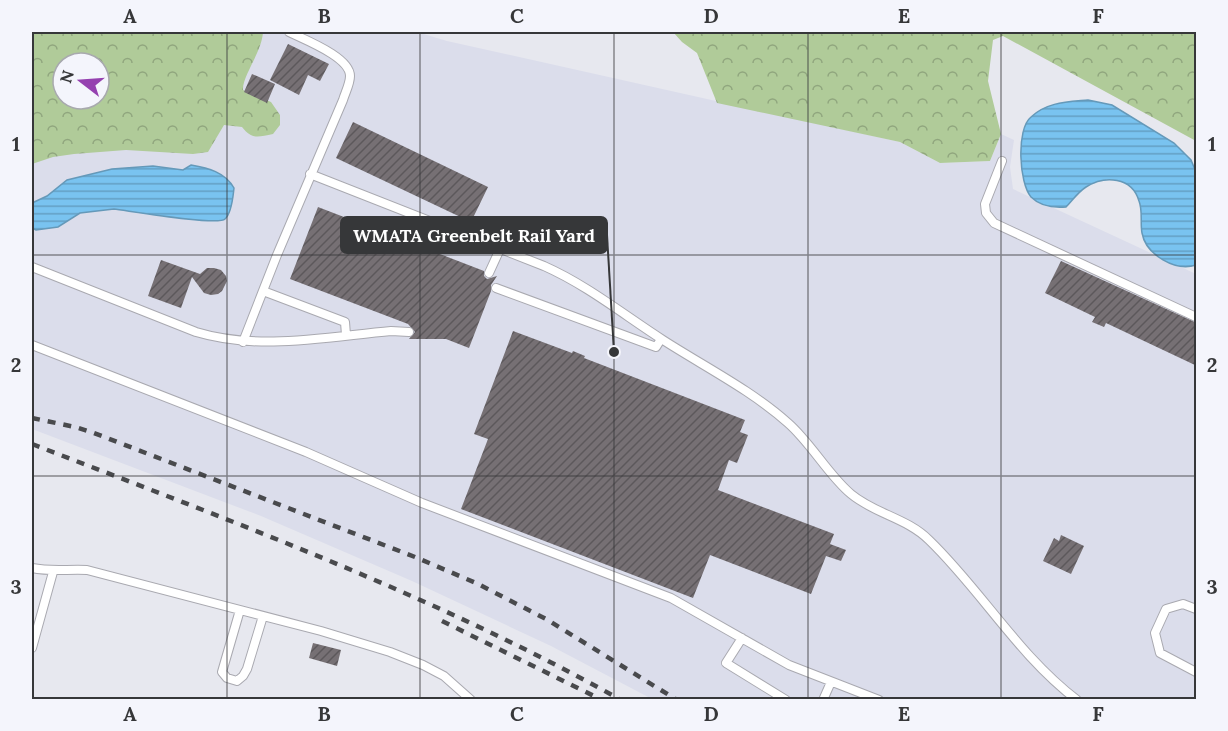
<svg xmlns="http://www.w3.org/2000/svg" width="1228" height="731" font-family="Lora,serif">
  <defs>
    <pattern id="forest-crowns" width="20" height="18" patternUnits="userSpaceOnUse" patternTransform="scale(1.5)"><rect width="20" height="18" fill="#b0cb99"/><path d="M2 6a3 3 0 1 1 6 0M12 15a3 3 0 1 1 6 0" fill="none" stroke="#90a67e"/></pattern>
    <pattern id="water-rules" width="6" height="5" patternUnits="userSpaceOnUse" patternTransform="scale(1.5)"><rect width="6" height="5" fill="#79c3f0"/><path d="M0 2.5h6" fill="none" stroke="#649fc3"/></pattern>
    <pattern id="building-hatch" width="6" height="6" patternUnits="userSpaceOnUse" patternTransform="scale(1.5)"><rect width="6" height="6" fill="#767074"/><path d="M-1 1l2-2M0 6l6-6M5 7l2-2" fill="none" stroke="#5c585b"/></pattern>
  </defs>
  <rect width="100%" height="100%" fill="#e7e8ef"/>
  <path fill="#dbddeb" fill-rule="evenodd" d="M32,32H417L447,41L900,142L940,163L990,161L1001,134L1014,140L1010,167L1013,189L1196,274V699H652L551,646L412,581L261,516L32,429ZM63,63H99V99H63Z"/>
  <path fill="url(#forest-crowns)" fill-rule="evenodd" d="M32,32H263C262,52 242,76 243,90L271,102L280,115V125L273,134C258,137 252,140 242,127L224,125L208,152L193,154L126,150L74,154L53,157L32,164ZM63,63H99V99H63Z
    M673,32H1196V141L1003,36L993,40L988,81L1001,134L990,161L940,163L900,142L717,103L697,53L682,42Z"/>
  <path fill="url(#water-rules)" stroke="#6599b9" stroke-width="1.5" d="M1088,100L1112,105L1174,143L1191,160L1196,172V265C1176,272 1146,255 1142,233C1140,223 1143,211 1139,201C1132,177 1105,175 1086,187C1078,192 1072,201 1066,207C1054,208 1040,206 1031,197C1019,183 1016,129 1031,117C1047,102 1067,102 1088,100Z
    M191,165C208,168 225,172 234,188C233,196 232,213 225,219C218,226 130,211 114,209L80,213L58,227L36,230L32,228V203L47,196L67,180L112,169L153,166L183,170Z"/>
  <path fill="url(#building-hatch)" d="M288,44L329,64L320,81L308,75L299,95L270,80Z
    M252,74L275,84L267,103L244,92Z
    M353,122L488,187L471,222L336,158Z
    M318,207L484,271V276L487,279L497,276L491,285V291L469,348L446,339H409L415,332L408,324L290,279Z
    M161,260L200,274L207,268H214L221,270L226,276L227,281L222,291L218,294L211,295L204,293L192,277L181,308L148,296Z
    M1061,261L1197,323V366L1106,323L1104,327L1092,322L1095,317L1045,293Z
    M513,331L572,353L573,351L585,356L584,358L745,420L740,432L748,435L737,463L729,460L718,490L834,534L830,544L846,550L841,561L826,556L811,594L710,555L693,598L461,509L488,439L474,434Z
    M1061,535L1084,546L1071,574L1043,561L1054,538L1059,541Z
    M313,643L341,650L337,666L309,658Z"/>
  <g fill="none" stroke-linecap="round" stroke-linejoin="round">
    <defs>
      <path id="service" d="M1002,161L985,204L986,213L994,223L1196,317
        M310,174L544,266C587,285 624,315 663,340C705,367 751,390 788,423C811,443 829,476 851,494C875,514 907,518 929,540C981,590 1018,655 1077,700
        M32,267L196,332C259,351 326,337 391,331L409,332
        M489,273L500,249
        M496,288L656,347L661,339
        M263,291L345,322L346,335
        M243,342L277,255L343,100C345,93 350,84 350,76C350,57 305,40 289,32
        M32,345L306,452L422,503L671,598L789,665L879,700
        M32,568C52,572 67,569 87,570L321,631L390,652L423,665L444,676L471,700
        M1196,609L1183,604L1166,609L1155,633L1160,653L1196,672
        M240,610L222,672L227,678L237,681L243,676L247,669L263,616
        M742,638L726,663L786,700
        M32,648L53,572
        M823,700L831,682"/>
    </defs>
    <use href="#service" stroke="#a9a9b0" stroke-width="10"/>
    <use href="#service" stroke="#fff" stroke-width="8"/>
    <path stroke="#494a4d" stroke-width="4.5" stroke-dasharray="8 8" stroke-linecap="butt" d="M32,418L75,427L94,433L415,557L476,583L546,619L677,700
      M32,444C231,521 434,595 621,700
      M442,621L602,700"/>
  </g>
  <path fill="none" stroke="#363739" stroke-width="1.5" stroke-opacity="0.55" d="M227,32V700M420,32V700M614,32V700M808,32V700M1001,32V700M32,255H1196M32,476H1196"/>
  <path fill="none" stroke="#363739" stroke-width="2" d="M614 352L607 235"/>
  <circle fill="#363739" stroke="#f4f5fc" stroke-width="2" cx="614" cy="352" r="6"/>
  <rect fill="#363739" stroke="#363739" stroke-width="2" x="341" y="217" width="266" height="36" rx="6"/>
  <g font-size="18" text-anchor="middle" font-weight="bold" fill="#fff">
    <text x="474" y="242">WMATA Greenbelt Rail Yard</text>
  </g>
  <rect width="1228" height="731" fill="none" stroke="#f4f5fc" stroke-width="66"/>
  <g transform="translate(81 81) rotate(287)"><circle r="28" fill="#f4f5fc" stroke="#a8a9ae" stroke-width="1.5"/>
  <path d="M0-4.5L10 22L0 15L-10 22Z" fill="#9541b0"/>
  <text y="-9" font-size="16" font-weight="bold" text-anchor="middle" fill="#363739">N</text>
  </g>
  <rect x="33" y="33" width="1162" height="665" fill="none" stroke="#363739" stroke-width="2"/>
  <g font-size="20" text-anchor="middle" font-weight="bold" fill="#363739">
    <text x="130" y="23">A</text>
    <text x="324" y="23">B</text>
    <text x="517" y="23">C</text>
    <text x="711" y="23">D</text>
    <text x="904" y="23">E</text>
    <text x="1098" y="23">F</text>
    <text x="16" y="151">1</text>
    <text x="1212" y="151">1</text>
    <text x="16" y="372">2</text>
    <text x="1212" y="372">2</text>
    <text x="16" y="594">3</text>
    <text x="1212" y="594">3</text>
    <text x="130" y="721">A</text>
    <text x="324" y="721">B</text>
    <text x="517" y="721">C</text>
    <text x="711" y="721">D</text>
    <text x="904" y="721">E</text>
    <text x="1098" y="721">F</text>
  </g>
</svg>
